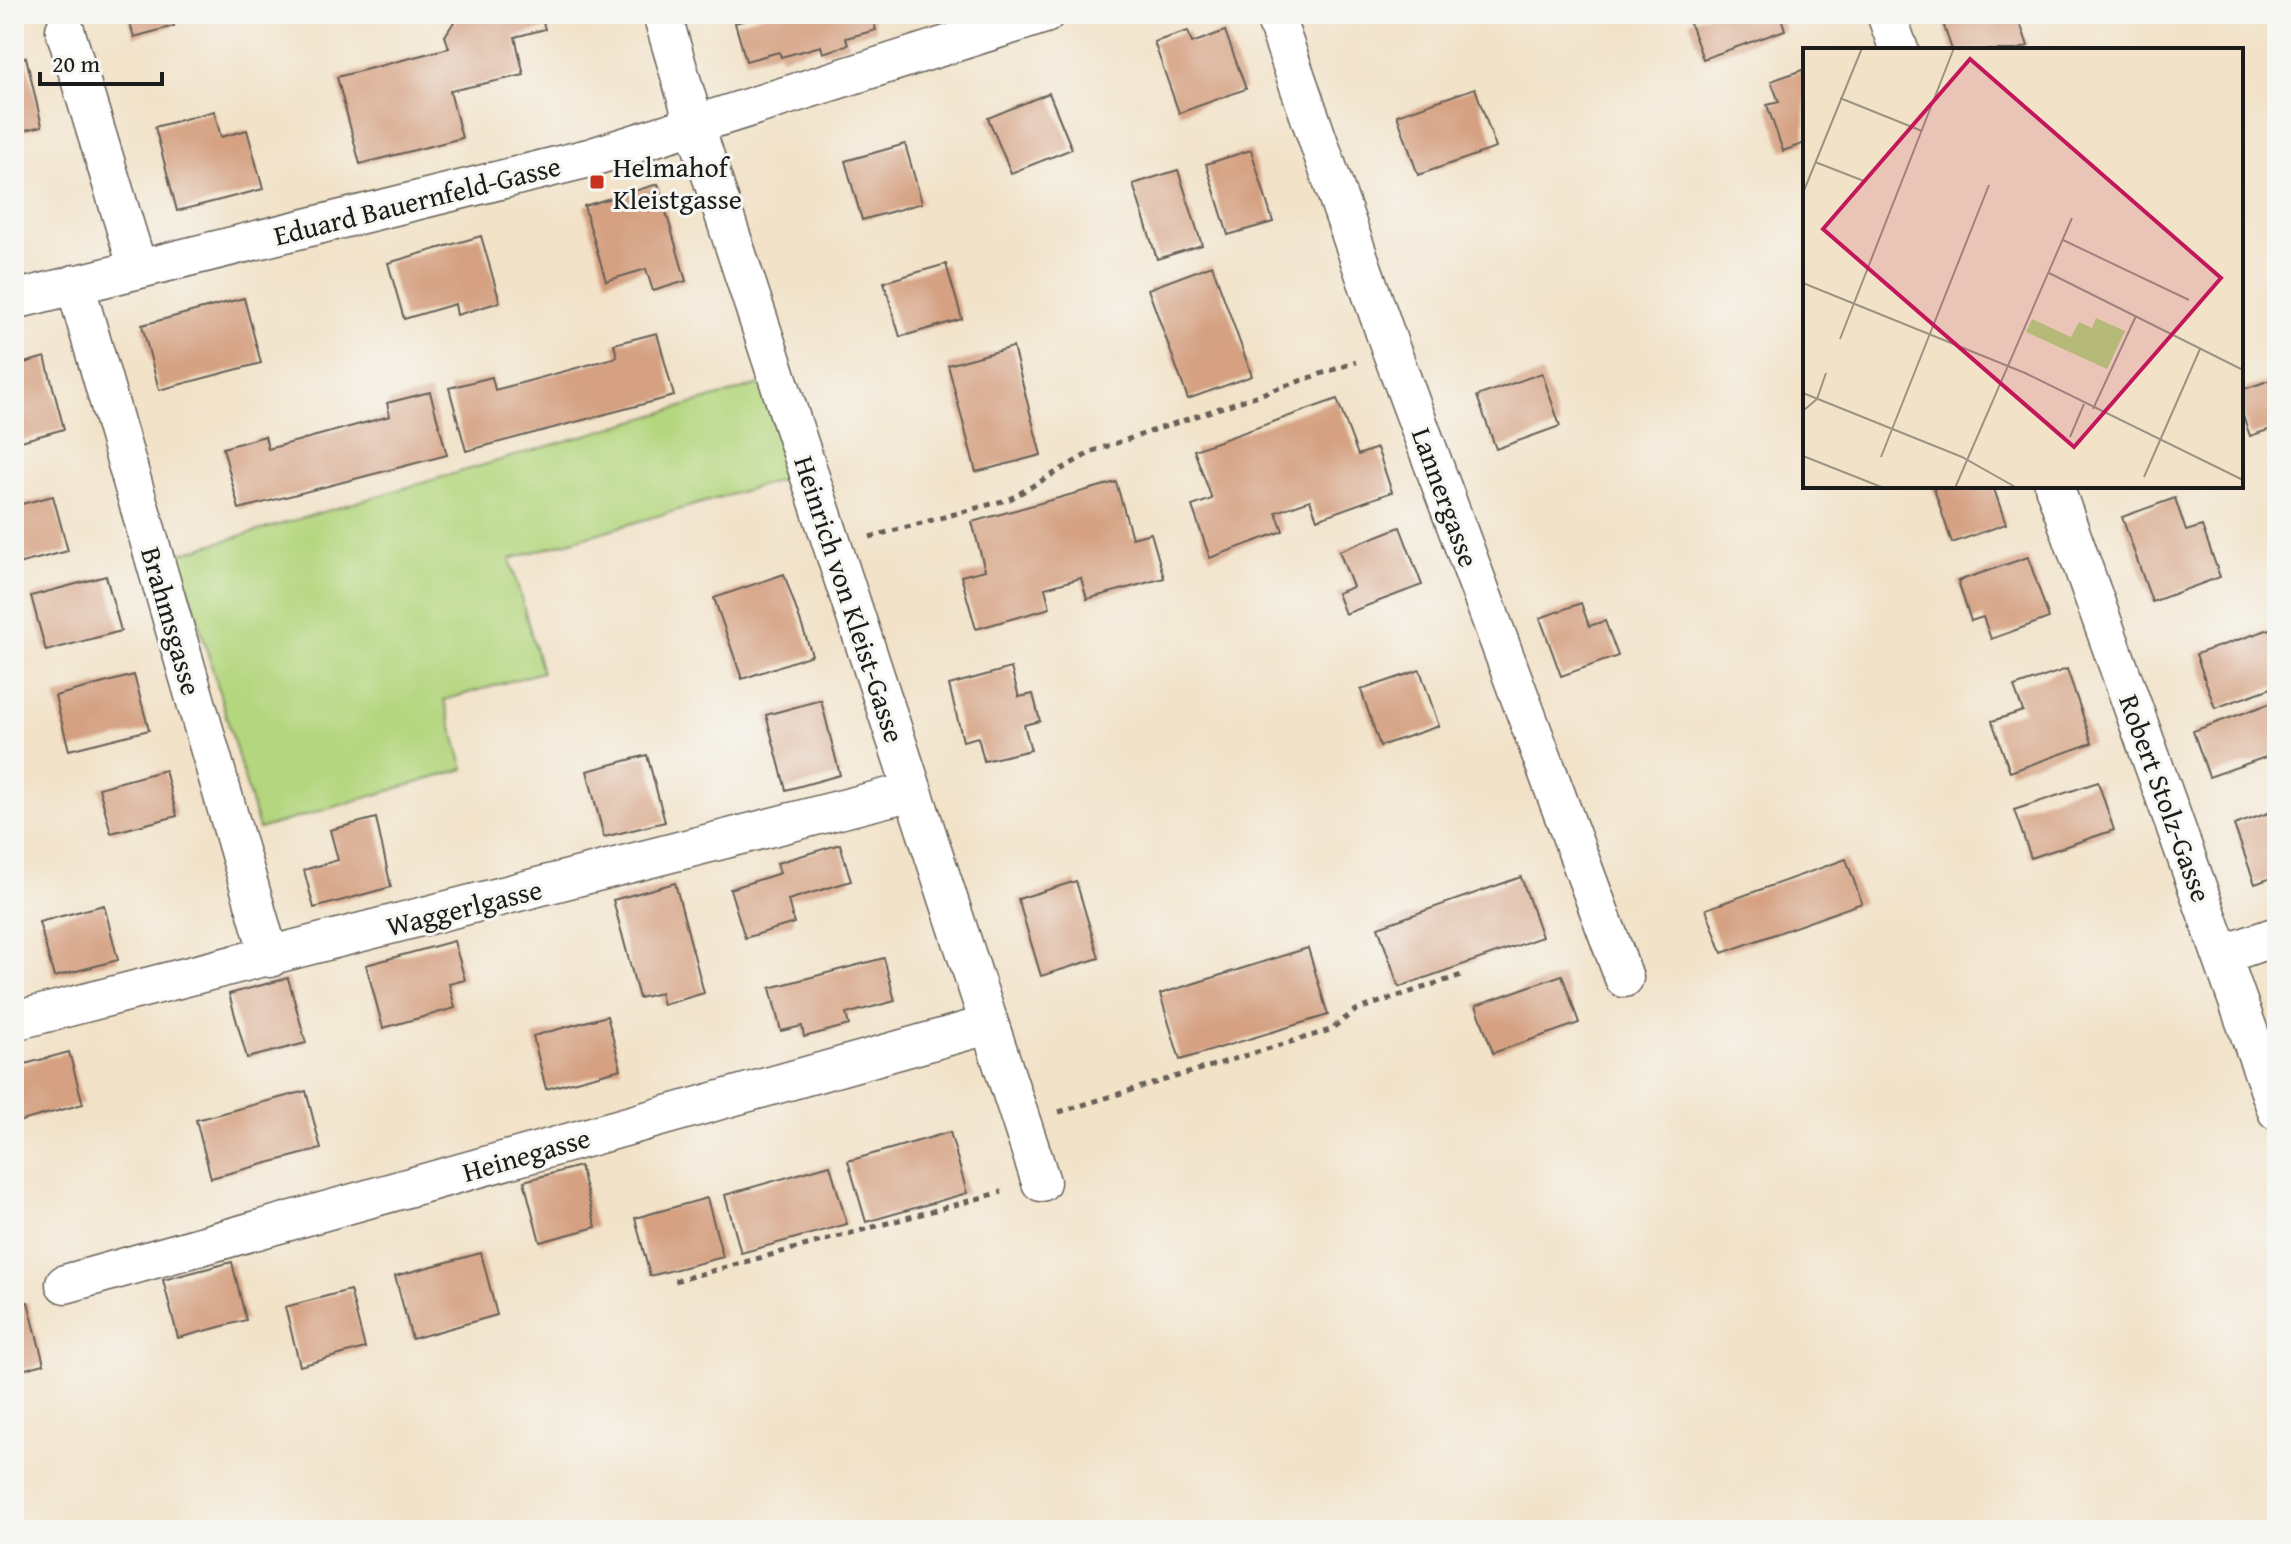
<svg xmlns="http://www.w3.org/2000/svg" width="2291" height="1544" font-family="'Gentium Book Plus',serif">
  <rect width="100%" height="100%" fill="#f6f6f2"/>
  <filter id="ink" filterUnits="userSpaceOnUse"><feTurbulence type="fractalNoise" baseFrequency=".0125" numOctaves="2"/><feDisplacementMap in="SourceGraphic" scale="16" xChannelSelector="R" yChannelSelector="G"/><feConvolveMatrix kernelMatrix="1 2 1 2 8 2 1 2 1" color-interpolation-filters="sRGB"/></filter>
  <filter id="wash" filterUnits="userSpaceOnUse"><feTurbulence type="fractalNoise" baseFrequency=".006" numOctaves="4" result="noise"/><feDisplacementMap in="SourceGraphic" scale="32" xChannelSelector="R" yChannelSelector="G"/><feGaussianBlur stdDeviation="1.8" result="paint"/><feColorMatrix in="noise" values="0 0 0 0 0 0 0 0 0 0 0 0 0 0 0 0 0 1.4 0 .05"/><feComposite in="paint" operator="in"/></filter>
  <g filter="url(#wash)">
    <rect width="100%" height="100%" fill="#f2e2c8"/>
    <path fill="#b4d67e" stroke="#68794d" stroke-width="2" d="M767,382L794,476L510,559L542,672L444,700L464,769L259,829L179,554Z"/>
    <g id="blocks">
      <path fill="#d5a182" d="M127,14H171L174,26L134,37Z
        M459,14H540L545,29L515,37L524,75L450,91L462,138L360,164L337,77L449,48L445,36Z
        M767,14H872L876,30L846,38L848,45L823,53L821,46L781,57L779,52L746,61L735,23Z
        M1709,14H1780L1785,30L1703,59L1689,21Z
        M1940,14H2017L2028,46L2017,50H1952Z
        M1188,31L1192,43L1225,31L1246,89L1179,113L1154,42Z
        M26,57L42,126L14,133V60Z
        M1805,69V143L1783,151L1767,105L1779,102L1771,81Z
        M1475,88L1496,148L1418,175L1397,115Z
        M1049,93L1072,149L1011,173L988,118Z
        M214,111L221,137L247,130L263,189L177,211L155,127Z
        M905,144L922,203L862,220L845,161Z
        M1251,150L1273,222L1228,235L1206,164Z
        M1178,170L1202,245L1157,259L1133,184Z
        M658,184L686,281L653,291L646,269L606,281L584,206Z
        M481,236L500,302L457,315L455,304L404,319L388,263Z
        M946,264L962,319L900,337L884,282Z
        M1212,265L1252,376L1188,399L1148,289Z
        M244,298L261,363L159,390L142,325Z
        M657,333L674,396L466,451L449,388L492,377L495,390L617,357L614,344Z
        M1013,347L1041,455L976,472L948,365Z
        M45,357L64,429L14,443V366Z
        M1542,373L1560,426L1496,449L1477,396Z
        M2277,378V427L2250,436L2241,410V390Z
        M430,392L447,455L239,509L223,448L265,436L268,449L390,416L387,403Z
        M1337,399L1358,455L1377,448L1392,492L1317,519L1310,500L1276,512L1283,531L1210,558L1192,506L1212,499L1194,450Z
        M1116,482L1132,538L1151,533L1164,578L1087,599L1081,578L1045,588L1050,608L976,629L961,576L985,570L972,522Z
        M1933,486H1993L2006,524L1952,543Z
        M53,496L68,551L14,565V506Z
        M2175,498L2186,531L2202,526L2220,577L2152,602L2122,517Z
        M1400,527L1422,585L1345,614L1337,593L1353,587L1339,551Z
        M2028,557L2049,618L1991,639L1983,617L1971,621L1958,581Z
        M784,574L812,655L742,679L714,598Z
        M106,576L121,631L46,651L31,596Z
        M1581,603L1589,626L1605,621L1618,656L1561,676L1540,618Z
        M2276,627L2277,686L2215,708L2196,654Z
        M1011,668L1019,697L1033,694L1040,721L1024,725L1031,750L984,761L978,737L963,741L949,685Z
        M2067,669L2092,743L2010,772L1992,721L2023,711L2014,687Z
        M1420,670L1439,726L1380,746L1361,690Z
        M134,675L149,730L69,750L55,696Z
        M821,700L840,775L786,790L766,715Z
        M2277,701V753L2209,777L2193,731Z
        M647,755L665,822L604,837L587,771Z
        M165,770L177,816L111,833L99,788Z
        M2098,782L2114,830L2031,858L2014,810Z
        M2277,810V876L2255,884L2234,825Z
        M376,818L391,887L314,908L304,870L338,860L330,830Z
        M840,844L851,881L788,900L794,923L745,938L730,889L780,873L777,863Z
        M1846,859L1862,903L1722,953L1706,909Z
        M1521,877L1542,937L1399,987L1378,927Z
        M1076,881L1099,958L1041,976L1018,899Z
        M675,883L704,993L663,1005L660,993L639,998L613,900Z
        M104,905L118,960L54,977L39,922Z
        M454,941L465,980L449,984L455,1008L383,1028L366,965Z
        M1308,948L1328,1015L1180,1060L1160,994Z
        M884,958L895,1001L846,1014L849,1025L804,1037L802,1026L781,1031L770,988Z
        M1562,975L1579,1023L1493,1053L1476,1005Z
        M288,978L306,1043L247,1058L229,994Z
        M607,1016L621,1069L546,1089L533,1036Z
        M69,1052L83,1104L14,1123V1067Z
        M306,1091L321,1149L211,1178L196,1120Z
        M950,1132L967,1193L866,1222L848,1161Z
        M830,1165L847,1224L741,1253L725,1195Z
        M580,1166L596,1227L540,1242L524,1181Z
        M707,1198L723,1257L650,1276L635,1218Z
        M14,1217L21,1241L14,1243Z
        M481,1253L497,1315L412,1339L395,1276Z
        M232,1262L246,1320L178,1338L163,1280Z
        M350,1290L365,1348L300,1366L285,1307Z
        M28,1302L44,1364L14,1372V1306Z"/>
    </g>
  </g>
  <g filter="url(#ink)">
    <use href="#blocks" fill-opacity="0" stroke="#676158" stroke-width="2"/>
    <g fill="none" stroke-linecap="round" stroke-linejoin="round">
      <defs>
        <path id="street" d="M662,14L694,123L1041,1182
          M1274,14L1391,350L1624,978
          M1886,14L1899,50
          M65,30L138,269
          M75,284L270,958
          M14,300L589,158L1045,14
          M2054,486L2277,1111
          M2222,955L2277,936
          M14,1021L913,791
          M65,1284L988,1025"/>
      </defs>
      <use href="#street" stroke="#676158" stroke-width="41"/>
      <path stroke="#676158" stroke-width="5" stroke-dasharray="6 6" stroke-linecap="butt" d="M870,537L1010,499L1093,451L1356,362
        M1059,1112L1330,1030L1356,1010L1462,975
        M675,1281L1002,1192"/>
      <use href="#street" stroke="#fff" stroke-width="38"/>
    </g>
  </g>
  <rect fill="#c8321e" stroke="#f6f6f2" stroke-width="3" x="589" y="174" width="16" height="16" rx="4"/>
  <g text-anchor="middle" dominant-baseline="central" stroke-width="6" stroke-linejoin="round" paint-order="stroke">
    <g font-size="28" fill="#1c1c1c" stroke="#f6f6f2" text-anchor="start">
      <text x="613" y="166">Helmahof<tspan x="613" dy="32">Kleistgasse</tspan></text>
    </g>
    <g font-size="28" fill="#1c1c1c" stroke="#f6f6f2">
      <text transform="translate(417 200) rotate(-14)">Eduard Bauernfeld-Gasse</text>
      <text transform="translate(1446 497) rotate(70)">Lannergasse</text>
      <text transform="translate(850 599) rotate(72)">Heinrich von Kleist-Gasse</text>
      <text transform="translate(172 621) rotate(74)">Brahmsgasse</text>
      <text transform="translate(2166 798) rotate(70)">Robert Stolz-Gasse</text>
      <text transform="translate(464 907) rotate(-14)">Waggerlgasse</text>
      <text transform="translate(526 1154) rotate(-16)">Heinegasse</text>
    </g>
  </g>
  <g transform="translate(1803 48)">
    <rect width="440" height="440" fill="#f2e2c8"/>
    <path d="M293,270L322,283L304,321L223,284L229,271L268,289L276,274L289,280Z" fill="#b4d67e"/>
    <path fill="none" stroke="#9c9383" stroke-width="2" d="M37,50L119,83M12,114L61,133M0,145L59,0M260,192L386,252M246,225L440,322M0,235L222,325L440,432M37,291L151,0M0,345L159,409L214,440M290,361L333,268M0,363L14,351L23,325M267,389L281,356M0,408L81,440M78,409L186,137M341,429L397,301M152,440L269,170"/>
    <path fill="#c2185b" fill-opacity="0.15" stroke="#c2185b" stroke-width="4" d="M167,11L418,230L271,399L20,181Z"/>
    <rect width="440" height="440" fill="none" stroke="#1c1c1c" stroke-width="4"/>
  </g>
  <rect width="2291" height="1544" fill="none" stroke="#f6f6f2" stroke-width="48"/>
  <path d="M40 72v12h122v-12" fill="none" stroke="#1c1c1c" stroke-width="4"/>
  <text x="52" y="72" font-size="24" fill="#1c1c1c" stroke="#f6f6f2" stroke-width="6" paint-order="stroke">20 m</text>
</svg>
